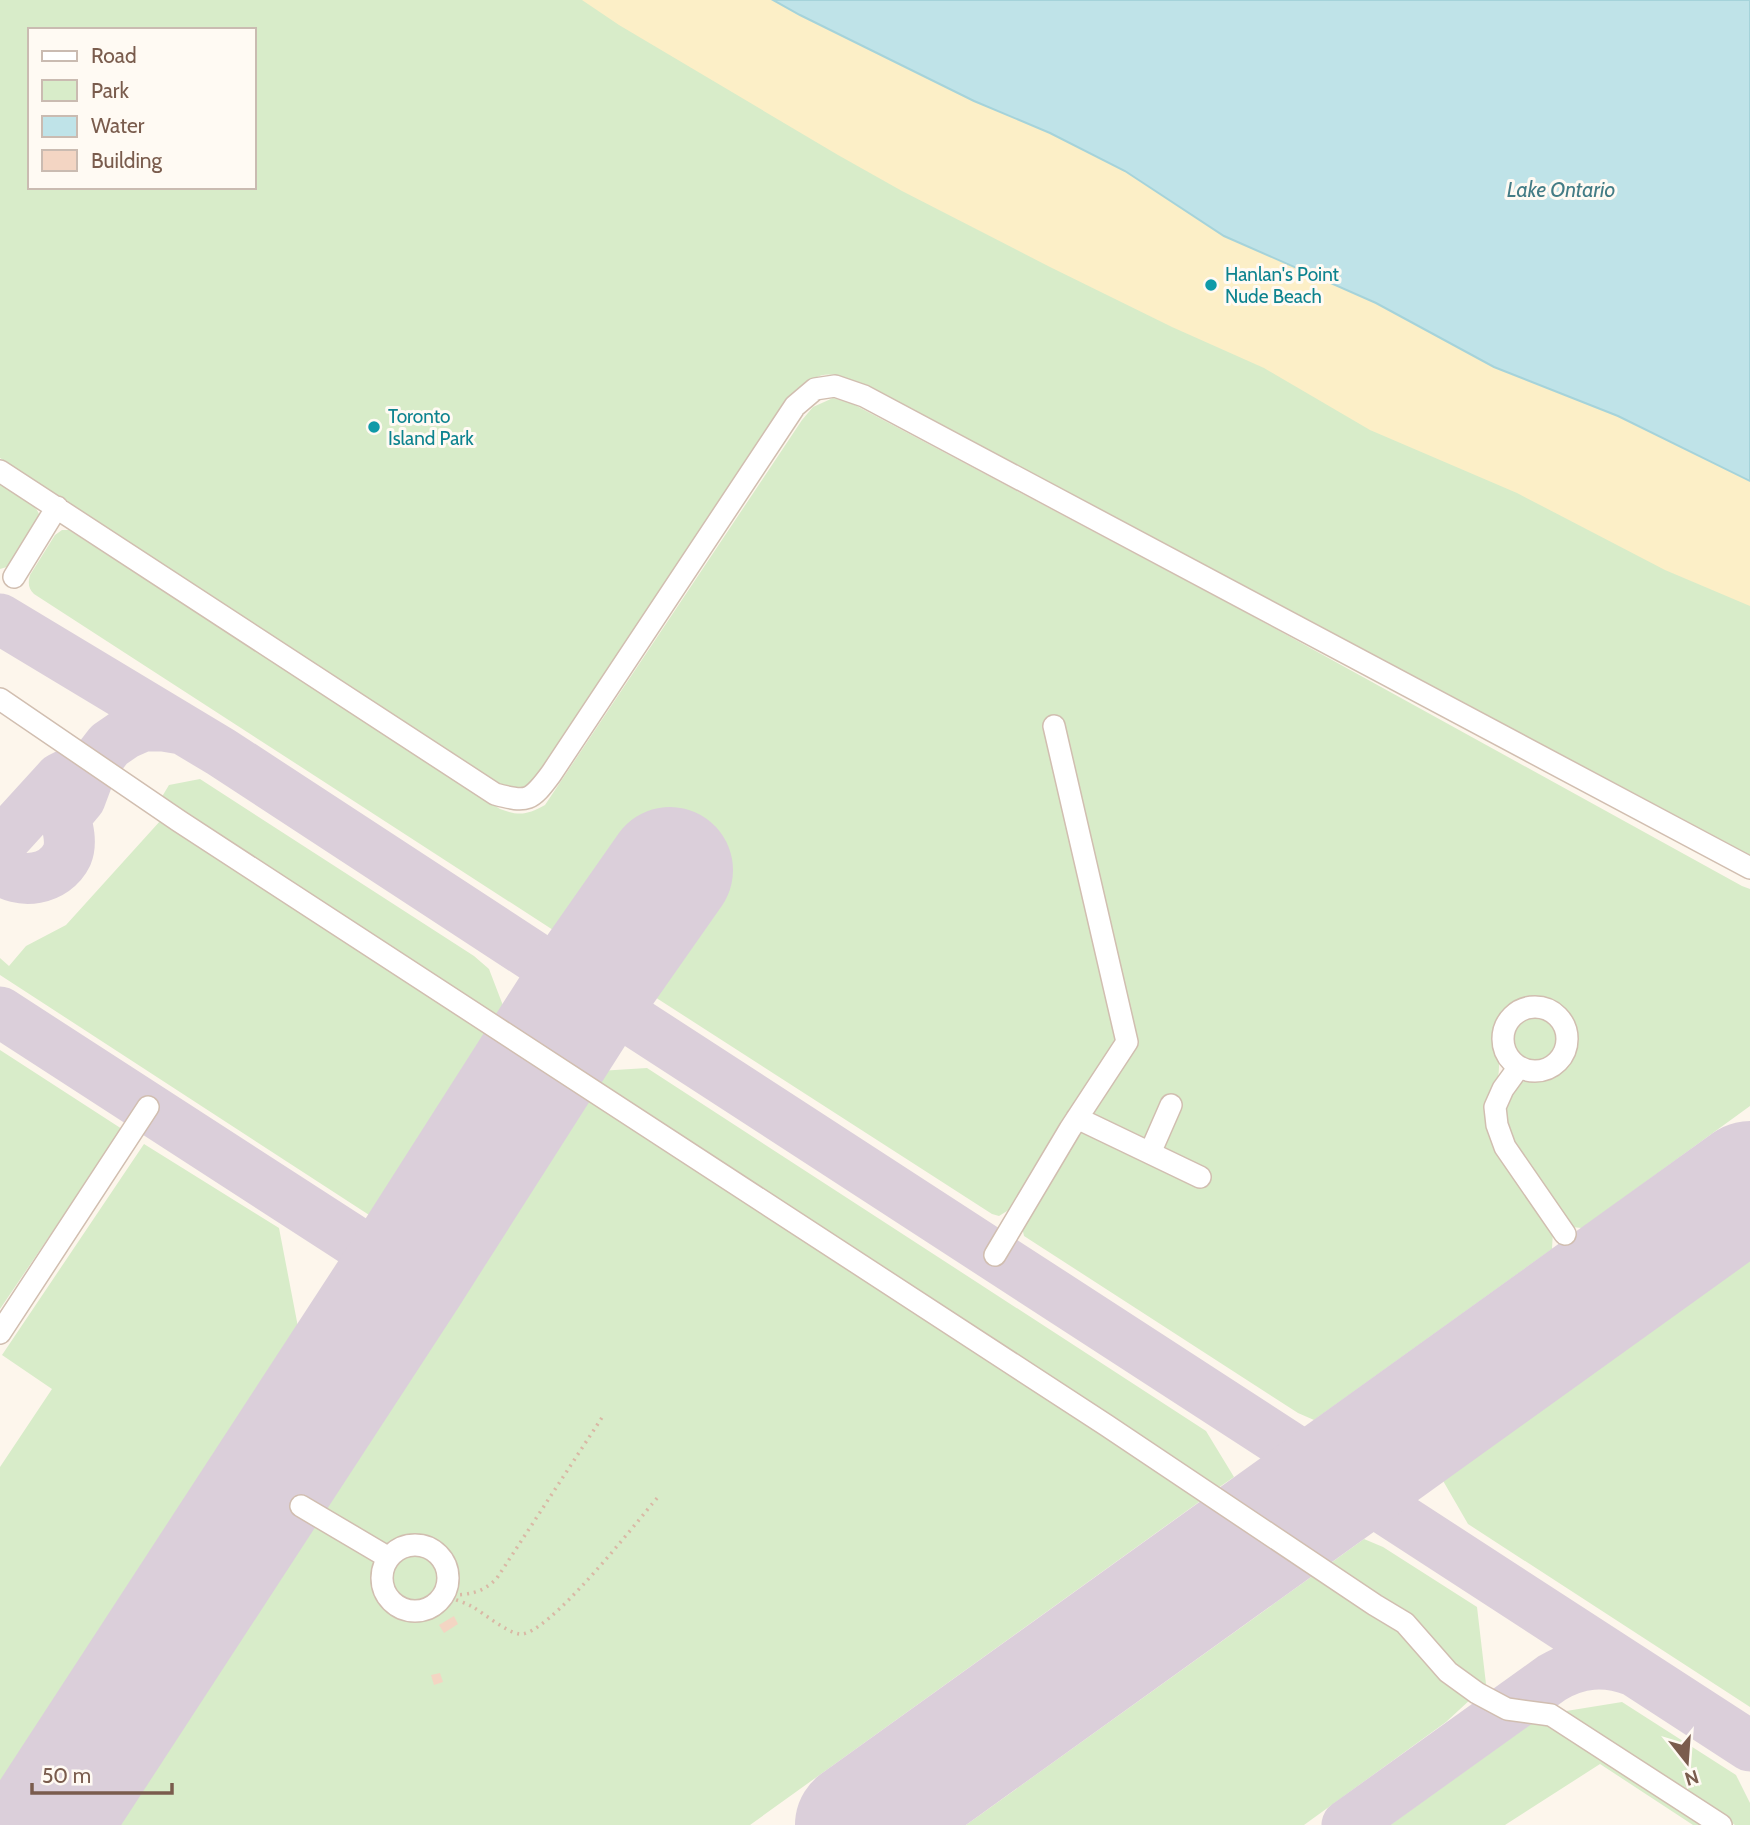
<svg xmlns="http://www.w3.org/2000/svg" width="1750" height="1825" font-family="Cabin,sans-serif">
  <rect width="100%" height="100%" fill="#fdf6ec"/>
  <path fill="#d8ecc9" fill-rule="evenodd" d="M0,0H773L800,15L974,101L1050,133L1125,171L1494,367L1618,416L1750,481V855L867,386C834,373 822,366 794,394L538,779C525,788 521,791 505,787L0,458ZM30,30H254V187H30Z
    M833,398L853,404L1245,612L1742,886L1750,889V1106L1582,1228L1571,1227L1512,1148L1501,1114C1505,1106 1509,1093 1516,1086C1519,1082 1526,1081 1531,1080C1548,1076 1567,1069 1572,1051C1584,1005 1523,981 1501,1020C1493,1035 1500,1051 1499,1067C1499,1080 1494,1092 1490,1103L1553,1231L1552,1249L1314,1420L1298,1413L1024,1236L1022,1227L1012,1208L999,1216L992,1214L644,990L642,985L706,888L635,841L570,941L34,594C28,588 28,583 30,575L55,535L62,530H69L500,809C519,816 527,815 545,805L802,420L813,407Z
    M0,483C13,492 38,502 40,518L10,566L0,569Z
    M200,779L474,956L489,969L507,1016L509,1027L164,802L163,795L169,785Z
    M161,820L494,1036L498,1048L383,1224L0,975V958L9,966L26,946L66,925Z
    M1511 1039a24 24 0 1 1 48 0a24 24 0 1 1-48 0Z
    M0,1050L122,1129L0,1309Z
    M647,1068L1206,1431L1234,1477L1218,1488L583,1072Z
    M578,1091L1206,1497L750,1825H96L566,1097Z
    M144,1144L279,1228L303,1353L0,1820V1467L52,1389L2,1355Z
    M1750,1260V1707L1468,1524L1442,1479Z
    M1364,1539L1383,1547L1477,1607L1486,1684L1484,1687L1328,1565Z
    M1314,1575L1399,1628L1472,1698L1446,1722L1304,1825H966Z
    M1622,1702L1736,1775L1750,1803V1825H1735L1560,1712Z
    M1539,1718L1708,1825H1693L1600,1764L1505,1825H1390Z"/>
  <path fill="#fcefc7" d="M582,0H773L800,15L974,101L1050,133L1125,171L1224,236L1376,303L1494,367L1618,416L1750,481V606L1665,570L1517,493L1370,430L1264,368L1172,327L1050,267L902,191L838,155L619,25Z"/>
  <path fill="#bfe3e8" stroke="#a5d3da" stroke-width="2" d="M773,0H1750V481L1618,416L1494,367L1376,303L1224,236L1125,171L1050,133L974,101L800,15Z"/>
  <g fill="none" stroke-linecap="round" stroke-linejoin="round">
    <path stroke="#dbcfda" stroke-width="51" d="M0,619L221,752L533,956L1750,1746
      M0,844L60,778L82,767
      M0,868C19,886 55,880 67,855C72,843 68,828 65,817L80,799L92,767L109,745L125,734L143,726H164L182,729
      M0,1012L405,1274
      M1347,1825L1552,1678C1579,1662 1605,1660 1634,1671"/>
    <path stroke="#dbcfda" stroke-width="126" d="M46,1825L405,1274L586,990L670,870
      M858,1825L1750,1184"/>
  </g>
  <path fill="#f3d5c3" d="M454,1616L458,1624L444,1633L439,1625Z
    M440,1673L443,1682L434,1685L431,1675Z"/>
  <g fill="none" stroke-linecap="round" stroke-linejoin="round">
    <defs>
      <path id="minor" d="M0,471L495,794C528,803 531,801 551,774L795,406L815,389L835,386L864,396L1750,868
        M14,577L57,507
        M0,699L179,821L1106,1425L1375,1605L1405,1623L1448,1672L1477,1693L1507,1709L1551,1715L1721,1825
        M1503 1039a32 32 0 1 1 64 0a32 32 0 1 1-64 0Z
        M1519,1067L1503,1089L1495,1107L1497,1125L1505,1147L1565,1234
        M1077,1118L1200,1177
        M1150,1153L1171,1105
        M995,1255L1070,1129L1127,1042L1054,726
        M0,1333L148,1107
        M301,1506L389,1558
        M382 1578a33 33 0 1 1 66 0a33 33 0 1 1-66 0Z"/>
    </defs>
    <use href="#minor" stroke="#d1beb0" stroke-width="24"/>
    <path stroke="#d9b8a5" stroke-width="3.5" stroke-dasharray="2 5" stroke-linecap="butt" d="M443,1595C453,1599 464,1602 473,1607C486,1615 505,1631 519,1634C546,1639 638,1520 658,1497
      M446,1595C467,1595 482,1594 497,1578L603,1416"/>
    <use href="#minor" stroke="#fff" stroke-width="21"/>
  </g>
  <g fill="#0f9aa8" stroke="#fffaf3" stroke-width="2.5">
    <circle cx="1211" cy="285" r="7"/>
    <circle cx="374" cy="427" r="7"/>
  </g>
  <g text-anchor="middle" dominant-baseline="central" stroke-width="6" stroke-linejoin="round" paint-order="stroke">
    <g font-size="19" fill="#0d838f" stroke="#fffaf3" text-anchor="start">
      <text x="1225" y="274">Hanlan's Point<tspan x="1225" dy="22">Nude Beach</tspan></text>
      <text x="388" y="416">Toronto<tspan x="388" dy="22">Island Park</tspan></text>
    </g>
    <g font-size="21" font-style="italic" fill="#437c86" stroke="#fffaf3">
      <text x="1561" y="189">Lake Ontario</text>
    </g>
  </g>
  <rect x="28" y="28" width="228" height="161" fill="#fffaf3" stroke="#cabbb1" stroke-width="2"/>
  <rect x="42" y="51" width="35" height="10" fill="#ffffff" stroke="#cabbb1" stroke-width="2"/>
  <text x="91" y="63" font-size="21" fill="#7a5c4d">Road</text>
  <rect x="42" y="80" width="35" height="21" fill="#d8ecc9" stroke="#cabbb1" stroke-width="2"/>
  <text x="91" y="98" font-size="21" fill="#7a5c4d">Park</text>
  <rect x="42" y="116" width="35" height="21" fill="#bfe3e8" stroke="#cabbb1" stroke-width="2"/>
  <text x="91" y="133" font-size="21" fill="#7a5c4d">Water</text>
  <rect x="42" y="150" width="35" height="21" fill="#f3d5c3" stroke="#cabbb1" stroke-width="2"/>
  <text x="91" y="168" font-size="21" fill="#7a5c4d">Building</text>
  <g transform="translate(1687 1762) rotate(163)" stroke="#fffaf3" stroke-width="5" paint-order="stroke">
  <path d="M0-5L12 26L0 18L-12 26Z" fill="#7a5c4d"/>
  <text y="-10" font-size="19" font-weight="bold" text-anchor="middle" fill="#7a5c4d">N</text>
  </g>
  <path d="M32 1783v10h140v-10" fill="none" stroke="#7a5c4d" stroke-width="3.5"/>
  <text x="42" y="1783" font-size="21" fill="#7a5c4d" stroke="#fffaf3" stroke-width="5" paint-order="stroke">50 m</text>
</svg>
